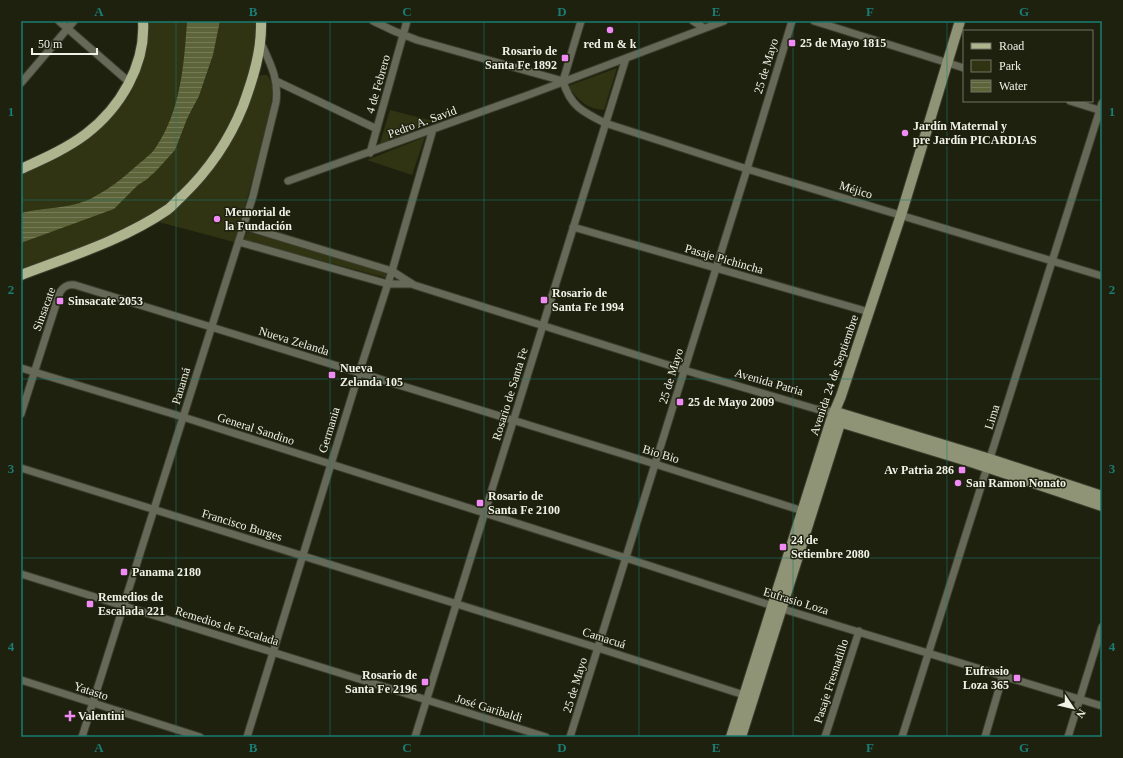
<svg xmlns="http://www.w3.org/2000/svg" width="1123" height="758" font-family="Georgia,serif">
  <defs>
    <pattern id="water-rules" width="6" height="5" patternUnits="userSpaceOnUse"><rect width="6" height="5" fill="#5d6439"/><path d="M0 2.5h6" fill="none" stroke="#757b56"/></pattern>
  </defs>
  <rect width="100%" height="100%" fill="#1f210f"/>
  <path fill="#303412" d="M143,21H187C185,64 181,110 156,147C151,155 141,161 134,168C122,179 107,190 92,198C70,209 45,207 21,213V169L85,135L129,82Z
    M220,21H261V24L240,112L196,182L142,226L21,275V243L114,209L138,185L146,180C163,154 188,124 199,95C209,71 215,46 220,21Z
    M617,68L604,110C587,109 578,100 568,86Z
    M263,75H267C272,81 273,88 272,95C271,112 265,130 261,147C253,179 244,210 234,242L155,221L169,212L248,105L259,76Z
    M390,110L433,121L379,146Z
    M425,137L412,175L367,160Z
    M247,232L389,271L387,278L244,240Z"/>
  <path fill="url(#water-rules)" d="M187,21H220L213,55L199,96L187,119L175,150L156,171L146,180L138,185L114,209L21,243V213C45,207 70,209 92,198C107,190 122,179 134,168C141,161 151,155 156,147C181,110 184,64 187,21Z"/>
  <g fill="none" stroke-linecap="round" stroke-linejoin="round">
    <defs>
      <path id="minor" d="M59,21L129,82
        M373,21L394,31L417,40L563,81
        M693,21L704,28
        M814,21L964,68
        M276,81L377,129
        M563,81C570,106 583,112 605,123L747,169L1102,276
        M563,81L581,21
        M21,83L74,21
        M1070,101L1102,111
        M370,153L407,21
        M288,181L531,94L724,21
        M244,226L392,271L414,285L684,370L816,409L834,412
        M573,227L869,312
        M239,242L388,284H412
        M21,368L183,417L626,558L773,606L1102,706
        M21,414L60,292C64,286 68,284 75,285L655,464L803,511
        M21,468L598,648L744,695
        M21,574L546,737
        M21,680L200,737
        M82,737L253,196L276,102C279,78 270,63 260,41
        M247,737L359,373L392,271L433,129
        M415,737L626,58
        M570,737L747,169L792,21
        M825,737L859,631
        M902,737L1102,103
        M985,737L1003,675
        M1068,737L1102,627"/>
      <path id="secondary" d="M836,412L990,459L1102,496
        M833,420L974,463L1102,506
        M731,737L831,420L841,396L901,215L960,21
        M741,737L843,414"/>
      <path id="primary" d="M21,169C43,159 66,149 86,134C120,108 146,65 143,21
        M21,275C71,256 123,240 167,210C173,206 177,200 182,196C209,170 229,141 243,106C253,79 262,50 261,21"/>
    </defs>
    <use href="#minor" stroke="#3c3e2d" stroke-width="9"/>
    <use href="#secondary" stroke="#3c3e2d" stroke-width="12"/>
    <use href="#primary" stroke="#3c3e2d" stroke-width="12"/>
    <use href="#minor" stroke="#666957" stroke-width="7"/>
    <use href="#secondary" stroke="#8f9476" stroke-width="10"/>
    <use href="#primary" stroke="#aeb58e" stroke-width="10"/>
  </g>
  <path fill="none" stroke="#1a7c74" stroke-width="1" stroke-opacity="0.55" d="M176,21V737M330,21V737M484,21V737M639,21V737M793,21V737M947,21V737M21,200H1102M21,379H1102M21,558H1102"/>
  <g fill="#f08bf5" stroke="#1f210f" stroke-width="1.5">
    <circle cx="610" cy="30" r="4"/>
    <rect x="788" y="39" width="8" height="8" rx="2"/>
    <rect x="561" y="54" width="8" height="8" rx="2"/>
    <circle cx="905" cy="133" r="4"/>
    <circle cx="217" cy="219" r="4"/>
    <rect x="540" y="296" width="8" height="8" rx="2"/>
    <rect x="56" y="297" width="8" height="8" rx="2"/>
    <rect x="328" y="371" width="8" height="8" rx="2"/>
    <rect x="676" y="398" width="8" height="8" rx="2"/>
    <rect x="958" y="466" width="8" height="8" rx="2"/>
    <circle cx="958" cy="483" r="4"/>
    <rect x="476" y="499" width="8" height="8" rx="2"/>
    <rect x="779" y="543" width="8" height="8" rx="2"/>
    <rect x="120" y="568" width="8" height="8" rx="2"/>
    <rect x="86" y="600" width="8" height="8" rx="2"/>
    <rect x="1013" y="674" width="8" height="8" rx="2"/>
    <rect x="421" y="678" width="8" height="8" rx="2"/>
    <path d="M68 710h4v4h4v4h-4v4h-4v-4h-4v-4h4z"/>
  </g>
  <g text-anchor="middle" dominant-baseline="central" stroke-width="3" stroke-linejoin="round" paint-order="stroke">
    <g font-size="12" font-weight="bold" fill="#eff2e6" stroke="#1f210f" text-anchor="start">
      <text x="800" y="43">25 de Mayo 1815</text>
      <text x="610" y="44" text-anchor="middle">red m &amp; k</text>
      <text x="557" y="51" text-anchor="end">Rosario de<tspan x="557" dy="14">Santa Fe 1892</tspan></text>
      <text x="913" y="126">Jardín Maternal y<tspan x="913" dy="14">pre Jardín PICARDIAS</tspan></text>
      <text x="225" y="212">Memorial de<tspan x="225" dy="14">la Fundación</tspan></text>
      <text x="552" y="293">Rosario de<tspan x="552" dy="14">Santa Fe 1994</tspan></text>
      <text x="68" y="301">Sinsacate 2053</text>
      <text x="340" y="368">Nueva<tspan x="340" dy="14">Zelanda 105</tspan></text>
      <text x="688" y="402">25 de Mayo 2009</text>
      <text x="954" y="470" text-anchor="end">Av Patria 286</text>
      <text x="966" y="483">San Ramon Nonato</text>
      <text x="488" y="496">Rosario de<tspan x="488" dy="14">Santa Fe 2100</tspan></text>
      <text x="791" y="540">24 de<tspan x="791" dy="14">Setiembre 2080</tspan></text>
      <text x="132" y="572">Panama 2180</text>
      <text x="98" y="597">Remedios de<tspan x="98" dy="14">Escalada 221</tspan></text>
      <text x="1009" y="671" text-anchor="end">Eufrasio<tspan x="1009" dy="14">Loza 365</tspan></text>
      <text x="417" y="675" text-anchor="end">Rosario de<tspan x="417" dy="14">Santa Fe 2196</tspan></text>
      <text x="78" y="716">Valentini</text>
    </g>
    <g font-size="12" fill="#eff2e6" stroke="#1f210f">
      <text transform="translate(766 66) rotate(-73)">25 de Mayo</text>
      <text transform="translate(378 84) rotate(-74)">4 de Febrero</text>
      <text transform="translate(422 122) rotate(-20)">Pedro A. Savid</text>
      <text transform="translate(856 190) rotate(17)">Méjico</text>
      <text transform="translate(724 259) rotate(16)">Pasaje Pichincha</text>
      <text transform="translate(44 309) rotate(-70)">Sinsacate</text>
      <text transform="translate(294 341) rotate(17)">Nueva Zelanda</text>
      <text transform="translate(834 375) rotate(-71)">Avenida 24 de Septiembre</text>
      <text transform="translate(671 376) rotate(-73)">25 de Mayo</text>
      <text transform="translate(769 382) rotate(16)">Avenida Patria</text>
      <text transform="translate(181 386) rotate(-73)">Panamá</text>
      <text transform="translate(510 394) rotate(-73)">Rosario de Santa Fe</text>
      <text transform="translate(992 417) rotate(-73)">Lima</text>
      <text transform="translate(256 429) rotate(18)">General Sandino</text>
      <text transform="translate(329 430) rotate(-73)">Germania</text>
      <text transform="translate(661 454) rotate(17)">Bio Bio</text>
      <text transform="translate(242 525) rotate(17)">Francisco Burges</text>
      <text transform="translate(796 601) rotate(17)">Eufrasio Loza</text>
      <text transform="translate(227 626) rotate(17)">Remedios de Escalada</text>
      <text transform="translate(604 638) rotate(18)">Camacuá</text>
      <text transform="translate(831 681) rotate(-72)">Pasaje Fresnadillo</text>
      <text transform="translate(575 685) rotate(-73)">25 de Mayo</text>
      <text transform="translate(91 691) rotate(18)">Yatasto</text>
      <text transform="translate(489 708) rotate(17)">José Garibaldi</text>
    </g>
  </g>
  <rect width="1123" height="758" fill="none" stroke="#1f210f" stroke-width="44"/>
  <rect x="963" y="30" width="130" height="72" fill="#1f210f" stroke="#727565"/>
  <rect x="971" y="43" width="20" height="6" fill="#aeb58e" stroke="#727565"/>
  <text x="999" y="50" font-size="12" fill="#eff2e6">Road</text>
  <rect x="971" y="60" width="20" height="12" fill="#303412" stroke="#727565"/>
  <text x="999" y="70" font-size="12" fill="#eff2e6">Park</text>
  <rect x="971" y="80" width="20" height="12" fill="url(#water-rules)" stroke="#727565"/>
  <text x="999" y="90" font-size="12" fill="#eff2e6">Water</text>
  <g transform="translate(1073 708) rotate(125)" stroke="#1f210f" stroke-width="3" paint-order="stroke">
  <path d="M0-3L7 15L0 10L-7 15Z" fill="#eff2e6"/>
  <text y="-6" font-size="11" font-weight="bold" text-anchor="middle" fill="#eff2e6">N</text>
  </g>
  <path d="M32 48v6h65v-6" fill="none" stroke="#eff2e6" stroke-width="2"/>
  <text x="38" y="48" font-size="12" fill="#eff2e6" stroke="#1f210f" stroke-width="3" paint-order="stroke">50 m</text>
  <rect x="22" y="22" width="1079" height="714" fill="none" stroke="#1a7c74" stroke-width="1.5"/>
  <g font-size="13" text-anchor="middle" font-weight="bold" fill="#1a7c74">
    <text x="99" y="16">A</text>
    <text x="253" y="16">B</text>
    <text x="407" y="16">C</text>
    <text x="562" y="16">D</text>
    <text x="716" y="16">E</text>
    <text x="870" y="16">F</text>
    <text x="1024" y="16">G</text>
    <text x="11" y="116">1</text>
    <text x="1112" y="116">1</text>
    <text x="11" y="294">2</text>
    <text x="1112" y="294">2</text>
    <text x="11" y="473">3</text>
    <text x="1112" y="473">3</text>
    <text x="11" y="651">4</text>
    <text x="1112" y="651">4</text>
    <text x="99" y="752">A</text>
    <text x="253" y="752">B</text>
    <text x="407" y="752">C</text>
    <text x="562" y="752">D</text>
    <text x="716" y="752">E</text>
    <text x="870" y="752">F</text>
    <text x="1024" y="752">G</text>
  </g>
</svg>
